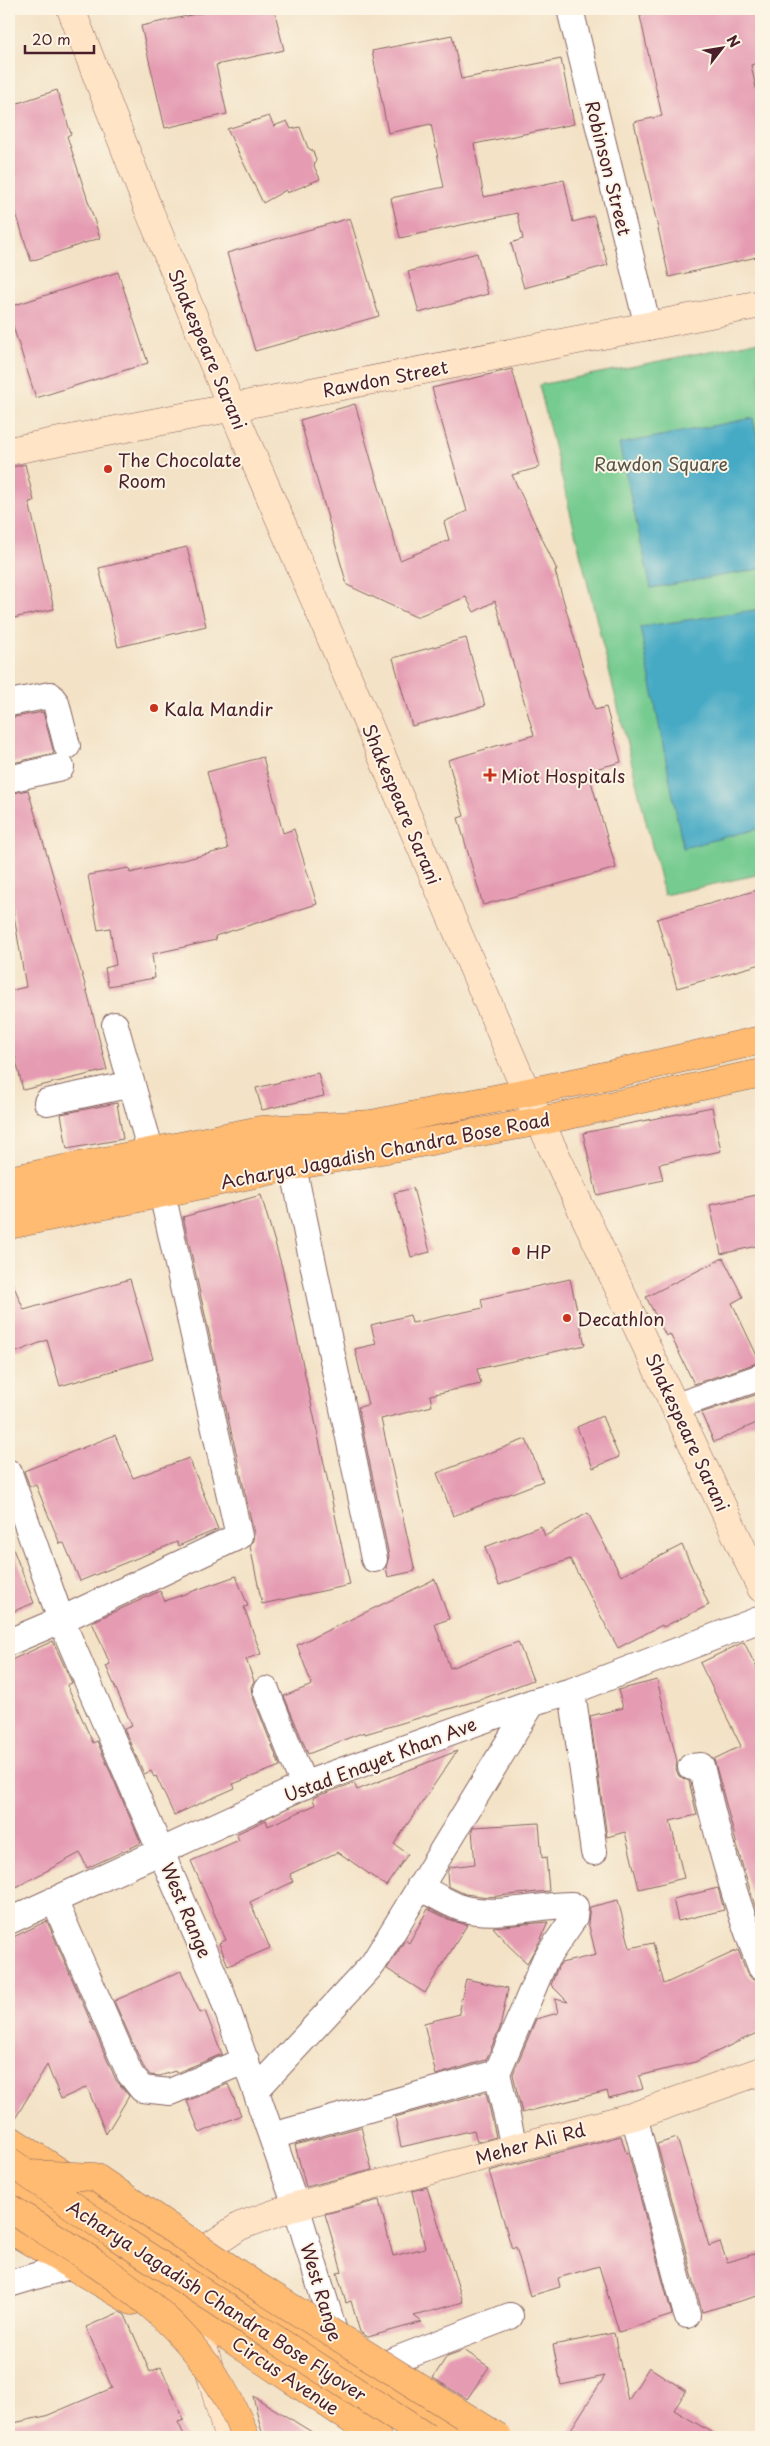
<svg xmlns="http://www.w3.org/2000/svg" width="770" height="2446" font-family="'Playpen Sans',sans-serif">
  <rect width="100%" height="100%" fill="#fcf5e5"/>
  <filter id="ink" filterUnits="userSpaceOnUse"><feTurbulence type="fractalNoise" baseFrequency=".02" numOctaves="2"/><feDisplacementMap in="SourceGraphic" scale="10" xChannelSelector="R" yChannelSelector="G"/><feConvolveMatrix kernelMatrix="1 2 1 2 8 2 1 2 1" color-interpolation-filters="sRGB"/></filter>
  <filter id="wash" filterUnits="userSpaceOnUse"><feTurbulence type="fractalNoise" baseFrequency=".0096" numOctaves="4" result="noise"/><feDisplacementMap in="SourceGraphic" scale="20" xChannelSelector="R" yChannelSelector="G"/><feGaussianBlur stdDeviation="1.12" result="paint"/><feColorMatrix in="noise" values="0 0 0 0 0 0 0 0 0 0 0 0 0 0 0 0 0 1.4 0 .05"/><feComposite in="paint" operator="in"/></filter>
  <g filter="url(#wash)">
    <rect width="100%" height="100%" fill="#f3e2c6"/>
    <path fill="#74cb90" stroke="#5f755e" d="M760,341L761,874L664,895L539,385Z"/>
    <path fill="#46aac5" stroke="#486478" d="M753,418L761,458V569L651,588L619,444Z
      M761,609V828L683,848L640,627Z"/>
    <g id="blocks">
      <path fill="#e59cb3" d="M219,9H274L284,50L216,65L227,114L165,128L141,26Z
        M673,9H761V62L751,65L761,111V256L669,277L634,122L662,116L640,16Z
        M452,35L461,79L561,59L574,124L474,144L484,197L564,180L573,222L594,216L608,265L524,288L511,243L523,239L517,213L400,238L391,198L444,187L431,124L388,133L372,51Z
        M57,90L71,134L67,136L100,238L31,261L9,191V106Z
        M269,116L274,126L287,121L291,129L300,127L308,148L313,151L316,160L314,166L320,179L287,193L286,190L263,203L227,129Z
        M350,218L379,316L255,351L227,253Z
        M477,253L488,294L419,313L408,272Z
        M118,272L148,363L36,398L9,314V307Z
        M512,369L540,467L512,475L557,570L555,571L595,710L606,707L621,762L588,771L616,868L483,905L458,818L464,816L448,760L534,735L495,601L474,612L466,597L416,617L347,585L300,420L355,404L400,560L449,540L444,522L467,511L432,388Z
        M25,464L34,501L29,502L54,609L9,619V468Z
        M187,547L206,626L118,647L99,568Z
        M466,638L485,706L412,726L393,658Z
        M43,712L54,753L9,764V718Z
        M263,757L283,833L294,829L317,904L215,936L216,940L152,954L155,978L108,986L105,968L116,965L110,928L98,930L88,875L129,868L130,873L228,849L207,772Z
        M28,790L88,995L107,1070L23,1090L9,1030V991L26,987L9,886V794Z
        M761,889V964L677,988L657,919Z
        M318,1073L324,1096L262,1110L256,1088Z
        M117,1103L123,1139L67,1149L61,1114Z
        M712,1107L721,1151L659,1164L663,1180L597,1195L583,1133Z
        M413,1188L430,1252L411,1257L394,1193Z
        M761,1194V1245L721,1254L710,1205Z
        M261,1195L282,1267L350,1585L262,1604L250,1546L253,1540L254,1533L183,1217Z
        M723,1258L743,1297L732,1303L760,1362L694,1384L670,1334L666,1336L646,1297Z
        M9,1275L24,1310L130,1279L153,1359L60,1386L47,1340L9,1355Z
        M570,1279L585,1345L477,1369L481,1384L430,1395L432,1406L381,1419L415,1571L388,1577L386,1567L389,1556L358,1407L368,1405L355,1349L376,1344L371,1325L410,1315L412,1323L483,1308L481,1299Z
        M761,1393V1421L714,1442L701,1413Z
        M602,1416L619,1457L593,1468L577,1427Z
        M115,1435L133,1478L189,1458L218,1529L178,1546L177,1542L80,1581L64,1543L60,1544L36,1485L30,1487L24,1471Z
        M526,1439L543,1481L453,1516L437,1473Z
        M588,1513L621,1576L682,1545L709,1605L663,1627L662,1625L618,1648L570,1559L499,1585L485,1547L541,1526L545,1536Z
        M10,1541L34,1603L9,1613V1542Z
        M236,1576L248,1606L244,1607L261,1654L246,1659L254,1681L251,1687L252,1695L280,1766L233,1784L235,1788L174,1815L156,1776L154,1777L151,1771L144,1774L124,1729L132,1726L106,1666L110,1664L92,1622L160,1591L165,1601Z
        M435,1579L449,1619L435,1624L450,1668L518,1642L533,1680L482,1699L365,1734L364,1732L308,1754L284,1696L312,1685L297,1645Z
        M53,1641L72,1683L67,1685L93,1743L97,1741L141,1843L87,1868L80,1853L9,1891V1661Z
        M744,1642L761,1677V1925L742,1864L714,1759L741,1746L700,1663Z
        M657,1680L677,1761L676,1769L679,1776L689,1781L697,1815L670,1821L684,1878L639,1889L625,1832L607,1837L590,1716L623,1708L618,1690Z
        M457,1751L394,1844L408,1854L386,1886L338,1852L290,1874L293,1882L250,1902L270,1948L228,1966L219,1943L226,1940L191,1861L239,1840L236,1834L266,1820L268,1826L315,1805L313,1798L320,1795L354,1783L357,1790Z
        M539,1823L542,1858L546,1857L549,1891L488,1897L465,1894L448,1886L447,1872L450,1867L475,1864L472,1830L474,1827Z
        M718,1888L724,1910L678,1921L673,1899Z
        M618,1900L630,1948L653,1943L664,1984L738,1950L747,1973L752,1979L761,1982V2031L695,2062L639,2076L643,2089L609,2098L607,2091L522,2113L513,2074L536,2019L558,2013L555,1999L568,2002L551,1985L558,1967L561,1963L596,1955L588,1922L590,1907Z
        M428,1909L450,1920L467,1925L425,1993L387,1969L405,1940L409,1943Z
        M47,1921L116,2080L129,2096L106,2134L87,2087L61,2099L47,2065L12,2124H9V1939Z
        M548,1922L541,1939L527,1963L509,1946L493,1927Z
        M181,1971L200,2013L205,2011L222,2054L176,2073L175,2071L160,2076L150,2075L143,2066L114,2001Z
        M466,1979L508,1988L500,2028L486,2060L436,2075L424,2023L460,2014L459,2009Z
        M228,2084L241,2115L200,2133L187,2101Z
        M486,2092L496,2137L477,2142L474,2130L401,2147L395,2117Z
        M361,2127L372,2170L306,2187L295,2145Z
        M621,2136L626,2153L628,2152L672,2315L619,2332L599,2266L558,2278L560,2287L530,2296L516,2247L512,2249L489,2171Z
        M677,2138L709,2246L720,2242L727,2262L761,2252V2295L702,2312L657,2144Z
        M427,2187L463,2302L414,2316L422,2322L368,2337L360,2332L351,2301L346,2303L337,2273L342,2272L325,2214L379,2200L393,2256L425,2248L412,2191Z
        M120,2312L125,2315L150,2372L161,2367L184,2420L178,2422L185,2437H9V2424L46,2416L112,2388L86,2327Z
        M614,2333L628,2401L649,2367L686,2391L674,2410L719,2437H566L605,2376L561,2385L553,2345Z
        M464,2350L489,2367L467,2399L433,2378L447,2356Z
        M253,2396L320,2437H263Z"/>
    </g>
  </g>
  <g filter="url(#ink)">
    <use href="#blocks" fill-opacity="0" stroke="#856361" stroke-width="1"/>
    <g fill="none" stroke-linecap="round" stroke-linejoin="round">
      <defs>
        <path id="street" d="M570,9L648,327
          M9,703L50,695L56,703L67,746
          M9,779L61,767
          M115,1025L151,1152
          M47,1102L132,1084
          M293,1166L374,1559
          M676,1406L761,1377
          M9,1473L61,1620L220,1989L296,2206L339,2348
          M9,1642L61,1620L239,1536L162,1193
          M266,1690L304,1786
          M572,1691L594,1852
          M691,1767L701,1766C717,1834 735,1903 761,1967
          M419,1887C433,1894 447,1903 461,1908C496,1918 536,1905 572,1905L575,1907L574,1918L545,1960L497,2073L514,2147
          M54,1900L130,2074L142,2089L170,2092L246,2060
          M9,1921L314,1781L533,1702L572,1691L761,1619
          M257,2089L373,1964L533,1702
          M634,2116L687,2315
          M272,2136L497,2073
          M9,2284L69,2266
          M367,2371L510,2316"/>
        <path id="secondary" d="M71,9L148,208L232,408L532,1105L761,1588
          M9,451L761,304
          M228,2437L194,2313L191,2259L240,2226L296,2206L634,2116L761,2071"/>
        <path id="primary" d="M9,1180L261,1130L372,1124L587,1080L761,1040
          M9,1225L293,1166L541,1121L761,1073
          M9,2139L316,2340L449,2422
          M9,2189L377,2437
          M9,2229L132,2301"/>
        <path id="highway" d="M9,1201L372,1124"/>
      </defs>
      <use href="#street" stroke="#856361" stroke-width="28"/>
      <use href="#secondary" stroke="#856361" stroke-width="29"/>
      <use href="#primary" stroke="#856361" stroke-width="29"/>
      <use href="#highway" stroke="#856361" stroke-width="29"/>
      <use href="#street" stroke="#fff" stroke-width="26"/>
      <use href="#secondary" stroke="#ffe4c6" stroke-width="28"/>
      <use href="#primary" stroke="#febb71" stroke-width="28"/>
      <use href="#highway" stroke="#febb71" stroke-width="28"/>
      <defs>
        <path id="highway-bridge" d="M9,2161L113,2234L426,2437
          M28,2174L95,2177L252,2283L498,2437
          M9,2208C105,2269 204,2323 245,2437"/>
      </defs>
      <use href="#highway-bridge" stroke="#856361" stroke-width="29" stroke-linecap="butt"/>
      <use href="#highway-bridge" stroke="#febb71" stroke-width="28"/>
    </g>
  </g>
  <g fill="#c8321e" stroke="#fcf5e5" stroke-width="2">
    <circle cx="108" cy="469" r="5"/>
    <circle cx="154" cy="708" r="5"/>
    <path d="M487.5 767.5h5v5h5v5h-5v5h-5v-5h-5v-5h5z"/>
    <circle cx="516" cy="1251" r="5"/>
    <circle cx="567" cy="1318" r="5"/>
  </g>
  <g text-anchor="middle" dominant-baseline="central" stroke-width="4" stroke-linejoin="round" paint-order="stroke">
    <g font-size="18" fill="#4a1f2b" stroke="#fcf5e5">
      <text transform="translate(609 168) rotate(76)">Robinson Street</text>
      <text transform="translate(208 349) rotate(67)">Shakespeare Sarani</text>
      <text transform="translate(385 378) rotate(-11)">Rawdon Street</text>
      <text transform="translate(402 804) rotate(67)">Shakespeare Sarani</text>
      <text transform="translate(385 1150) rotate(-11)">Acharya Jagadish Chandra Bose Road</text>
      <text transform="translate(688 1432) rotate(65)">Shakespeare Sarani</text>
      <text transform="translate(380 1759) rotate(-21)">Ustad Enayet Khan Ave</text>
      <text transform="translate(187 1910) rotate(67)">West Range</text>
      <text transform="translate(530 2143) rotate(-15)">Meher Ali Rd</text>
      <text transform="translate(322 2292) rotate(73)">West Range</text>
      <text transform="translate(217 2300) rotate(33)">Acharya Jagadish Chandra Bose Flyover</text>
      <text transform="translate(286 2375) rotate(34)">Circus Avenue</text>
    </g>
    <g font-size="18" fill="#4a1f2b" stroke="#fcf5e5" text-anchor="start">
      <text x="118" y="459">The Chocolate<tspan x="118" dy="21">Room</tspan></text>
      <text x="164" y="708">Kala Mandir</text>
      <text x="501" y="775">Miot Hospitals</text>
      <text x="526" y="1251">HP</text>
      <text x="577" y="1318">Decathlon</text>
    </g>
    <g font-size="18" fill="#575349" stroke="#fcf5e5">
      <text x="661" y="463">Rawdon Square</text>
    </g>
  </g>
  <rect width="770" height="2446" fill="none" stroke="#fcf5e5" stroke-width="30"/>
  <g transform="translate(722 48) rotate(59)" stroke="#fcf5e5" stroke-width="4" paint-order="stroke">
  <path d="M0-4L9 19L0 12L-9 19Z" fill="#4a1f2b"/>
  <text y="-8" font-size="14" font-weight="bold" text-anchor="middle" fill="#4a1f2b">N</text>
  </g>
  <path d="M25 45v8h69v-8" fill="none" stroke="#4a1f2b" stroke-width="2.5"/>
  <text x="32" y="45" font-size="15" fill="#4a1f2b" stroke="#fcf5e5" stroke-width="4" paint-order="stroke">20 m</text>
</svg>
